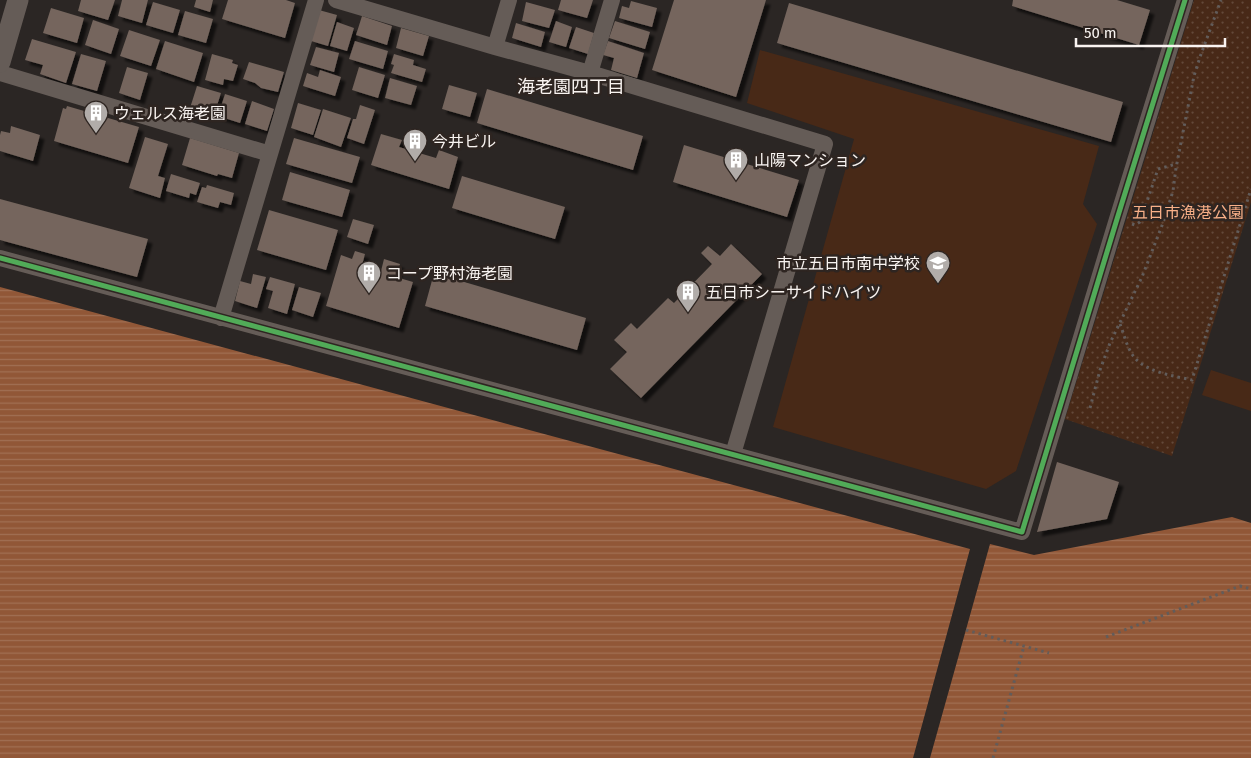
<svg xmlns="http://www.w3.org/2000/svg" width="1251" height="758" font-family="'Fira Sans','Noto Sans JP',sans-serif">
  <defs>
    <pattern id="park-dots" width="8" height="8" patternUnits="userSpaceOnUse" patternTransform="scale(1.25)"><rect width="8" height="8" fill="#482917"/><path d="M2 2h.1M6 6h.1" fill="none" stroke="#634939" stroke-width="1.8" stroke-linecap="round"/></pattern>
    <pattern id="water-rules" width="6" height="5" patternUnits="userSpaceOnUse" patternTransform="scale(1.25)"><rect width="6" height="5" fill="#915737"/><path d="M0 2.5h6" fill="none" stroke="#a17054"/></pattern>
    <filter id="shadow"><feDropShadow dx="4.5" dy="4.5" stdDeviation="1" flood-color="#0009"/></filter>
  </defs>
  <rect width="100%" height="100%" fill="#2b2624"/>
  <path fill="#482917" d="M760,50L1099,146L1083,204L1097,224L1016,471L986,489L773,427L854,139L747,103Z
    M1211,370L1251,383V411L1202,395Z"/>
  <path fill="url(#park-dots)" d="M1194,0H1251V202L1172,456L1065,419Z"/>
  <path fill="url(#water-rules)" d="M0,287L970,549L913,758H0Z
    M1232,517L1251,523V758H930L990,544L1034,555Z"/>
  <path fill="#74655d" filter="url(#shadow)" d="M81,0H115L108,20L78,11Z
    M122,0H148L142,23L118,16Z
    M196,0H213L210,12L194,7Z
    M228,0H286L295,3L285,38L222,19Z
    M561,0H593L587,18L558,10Z
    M674,0H766L736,97L652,70Z
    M1013,0H1117L1150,10L1139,45L1012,6Z
    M631,1L657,8L652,27L619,18L622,6L629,8Z
    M153,2L180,10L173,33L146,25Z
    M526,2L555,10L549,28L522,21Z
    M789,3L1123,102L1111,142L777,43Z
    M51,8L84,18L77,43L43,33Z
    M319,10L337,15L328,46L311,41Z
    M185,11L213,19L206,43L178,35Z
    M362,16L392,26L387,45L356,35Z
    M93,20L119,29L111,54L85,45Z
    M556,21L572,27L566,47L549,42Z
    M615,21L650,32L645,49L609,38Z
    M337,22L354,28L347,51L330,46Z
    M516,23L545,32L541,47L512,38Z
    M576,27L594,33L588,54L569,48Z
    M401,28L429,36L423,56L396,48Z
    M129,30L160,40L151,66L120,56Z
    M32,39L76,52L66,83L40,74L43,65L25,60Z
    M165,41L203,53L194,82L156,69Z
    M355,41L388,51L383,69L349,59Z
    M608,41L644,53L637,78L611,70L614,58L603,55Z
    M316,47L339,53L334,72L310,65Z
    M81,54L106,61L97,91L72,84Z
    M212,54L233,60L232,63L238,65L233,81L224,79L223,85L205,80Z
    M394,54L414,60L413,65L426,69L422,82L391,73L394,65L391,64Z
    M249,62L284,72L278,92L261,88L255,83L243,79Z
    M127,67L148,73L140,100L119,93Z
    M359,67L385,75L378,98L352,90Z
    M320,70L341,77L335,96L303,86L307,73L318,77Z
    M390,78L417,86L411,105L385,98Z
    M449,85L477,93L470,117L442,109Z
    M197,86L221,93L214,115L190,108Z
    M487,89L643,136L633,170L477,123Z
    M225,94L247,101L240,123L218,116Z
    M252,101L274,109L267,131L245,124Z
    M298,103L321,110L313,135L291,128Z
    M360,105L375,110L364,144L347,138L353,119H356Z
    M67,106L139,127L128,163L54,141L63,108L66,109Z
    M323,109L351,118L341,147L314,137Z
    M11,126L40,135L33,161L0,151V135L1,131L10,133Z
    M381,134L402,140L399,147L436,158L439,150L458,157L449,189L371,165Z
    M145,137L168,144L158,176L165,178L160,198L129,188Z
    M190,138L239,153L232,178L218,174L217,176L182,165Z
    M294,138L360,157L352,183L286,164Z
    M684,145L799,180L787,217L673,182Z
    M290,172L350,190L342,217L282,200Z
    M171,174L200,183L196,195L190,193L189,198L166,191Z
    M462,176L565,207L555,239L452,208Z
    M207,185L234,193L231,205L220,202L218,208L197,202L202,187L206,188Z
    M0,199L148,239L137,277L0,240Z
    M269,210L338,230L326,270L257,250Z
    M353,219L374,225L368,244L347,237Z
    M731,244L762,274L641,398L610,369L627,352L614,340L631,323L637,329L668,298L674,303L712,264L701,253L708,246L720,256Z
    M355,251L365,254L361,269L380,275L384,259L400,264L396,277L413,282L399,328L326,306L341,255L352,259Z
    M434,273L586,318L577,350L425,306Z
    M253,274L266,277L257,308L235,301L240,281L251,284Z
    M270,277L295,284L287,314L268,308L273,291L266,289Z
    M299,287L321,293L313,317L292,310Z
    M1057,462L1119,482L1107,519L1037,532Z"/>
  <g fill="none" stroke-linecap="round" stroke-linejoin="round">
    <path stroke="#625c5a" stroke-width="3" stroke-dasharray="2.5 4" stroke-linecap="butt" d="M1132,224L1135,225L1140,222L1158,169L1176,164
      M1120,324C1124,334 1127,348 1134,357C1146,372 1174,376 1192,380L1251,189
      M1090,408L1100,370L1110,343L1142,277L1163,223L1173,191L1176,168L1194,76L1200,57L1221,0
      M966,630L1049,653
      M1106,637L1240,586L1251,589
      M993,758L1024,646"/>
    <path stroke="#655c57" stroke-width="16" d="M336,0L495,47L590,73L825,144L733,454
      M495,47L509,0
      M0,73L270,154
      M590,73L612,0
      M0,258C340,350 682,440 1022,532L1117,219L1185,0
      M221,318L316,0"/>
    <path stroke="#655c57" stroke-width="21" d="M0,62L18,0"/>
    <defs>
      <path id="cycleway" d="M0,258C340,350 682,440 1022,532L1117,219L1185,0"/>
    </defs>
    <use href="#cycleway" stroke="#2e2521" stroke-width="8"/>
    <use href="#cycleway" stroke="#51ab58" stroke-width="5"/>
  </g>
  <defs>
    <symbol id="building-pin" viewBox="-11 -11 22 30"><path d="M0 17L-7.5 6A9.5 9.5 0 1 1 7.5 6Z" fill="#b1aca9" stroke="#2e2521"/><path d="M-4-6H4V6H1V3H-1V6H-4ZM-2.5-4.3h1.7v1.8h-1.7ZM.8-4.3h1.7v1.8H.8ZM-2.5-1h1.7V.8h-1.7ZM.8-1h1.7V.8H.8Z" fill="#fff"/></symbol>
    <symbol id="school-pin" viewBox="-11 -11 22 30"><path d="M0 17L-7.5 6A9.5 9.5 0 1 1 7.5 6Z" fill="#b1aca9" stroke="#2e2521"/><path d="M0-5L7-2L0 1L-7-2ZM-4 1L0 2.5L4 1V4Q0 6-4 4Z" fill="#fff"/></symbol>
  </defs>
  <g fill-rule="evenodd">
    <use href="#building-pin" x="82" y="99" width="28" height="38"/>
    <use href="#building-pin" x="401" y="127" width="28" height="38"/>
    <use href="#building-pin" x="722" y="146" width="28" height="38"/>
    <use href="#school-pin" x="924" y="249" width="28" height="38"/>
    <use href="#building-pin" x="355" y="259" width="28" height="38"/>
    <use href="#building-pin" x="674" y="278" width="28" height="38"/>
  </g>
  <g text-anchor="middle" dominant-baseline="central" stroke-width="5" stroke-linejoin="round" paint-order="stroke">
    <g font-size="16" fill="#f9f4f1" stroke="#2e2521" text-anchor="start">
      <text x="114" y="113">ウェルス海老園</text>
      <text x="432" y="141">今井ビル</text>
      <text x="754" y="160">山陽マンション</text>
      <text x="920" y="263" text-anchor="end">市立五日市南中学校</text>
      <text x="386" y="273">コープ野村海老園</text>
      <text x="706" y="292">五日市シーサイドハイツ</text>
    </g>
    <g font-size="16" fill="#f8af87" stroke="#2e2521">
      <text x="1188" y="212">五日市漁港公園</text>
    </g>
    <g font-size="18" fill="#f9f4f1" stroke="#2e2521">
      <text x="571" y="87">海老園四丁目</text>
    </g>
  </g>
  <path d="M1076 38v8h149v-8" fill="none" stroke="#f9f4f1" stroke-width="2.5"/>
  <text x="1084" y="38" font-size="15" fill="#f9f4f1" stroke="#2e2521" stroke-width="4" paint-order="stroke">50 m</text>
</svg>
